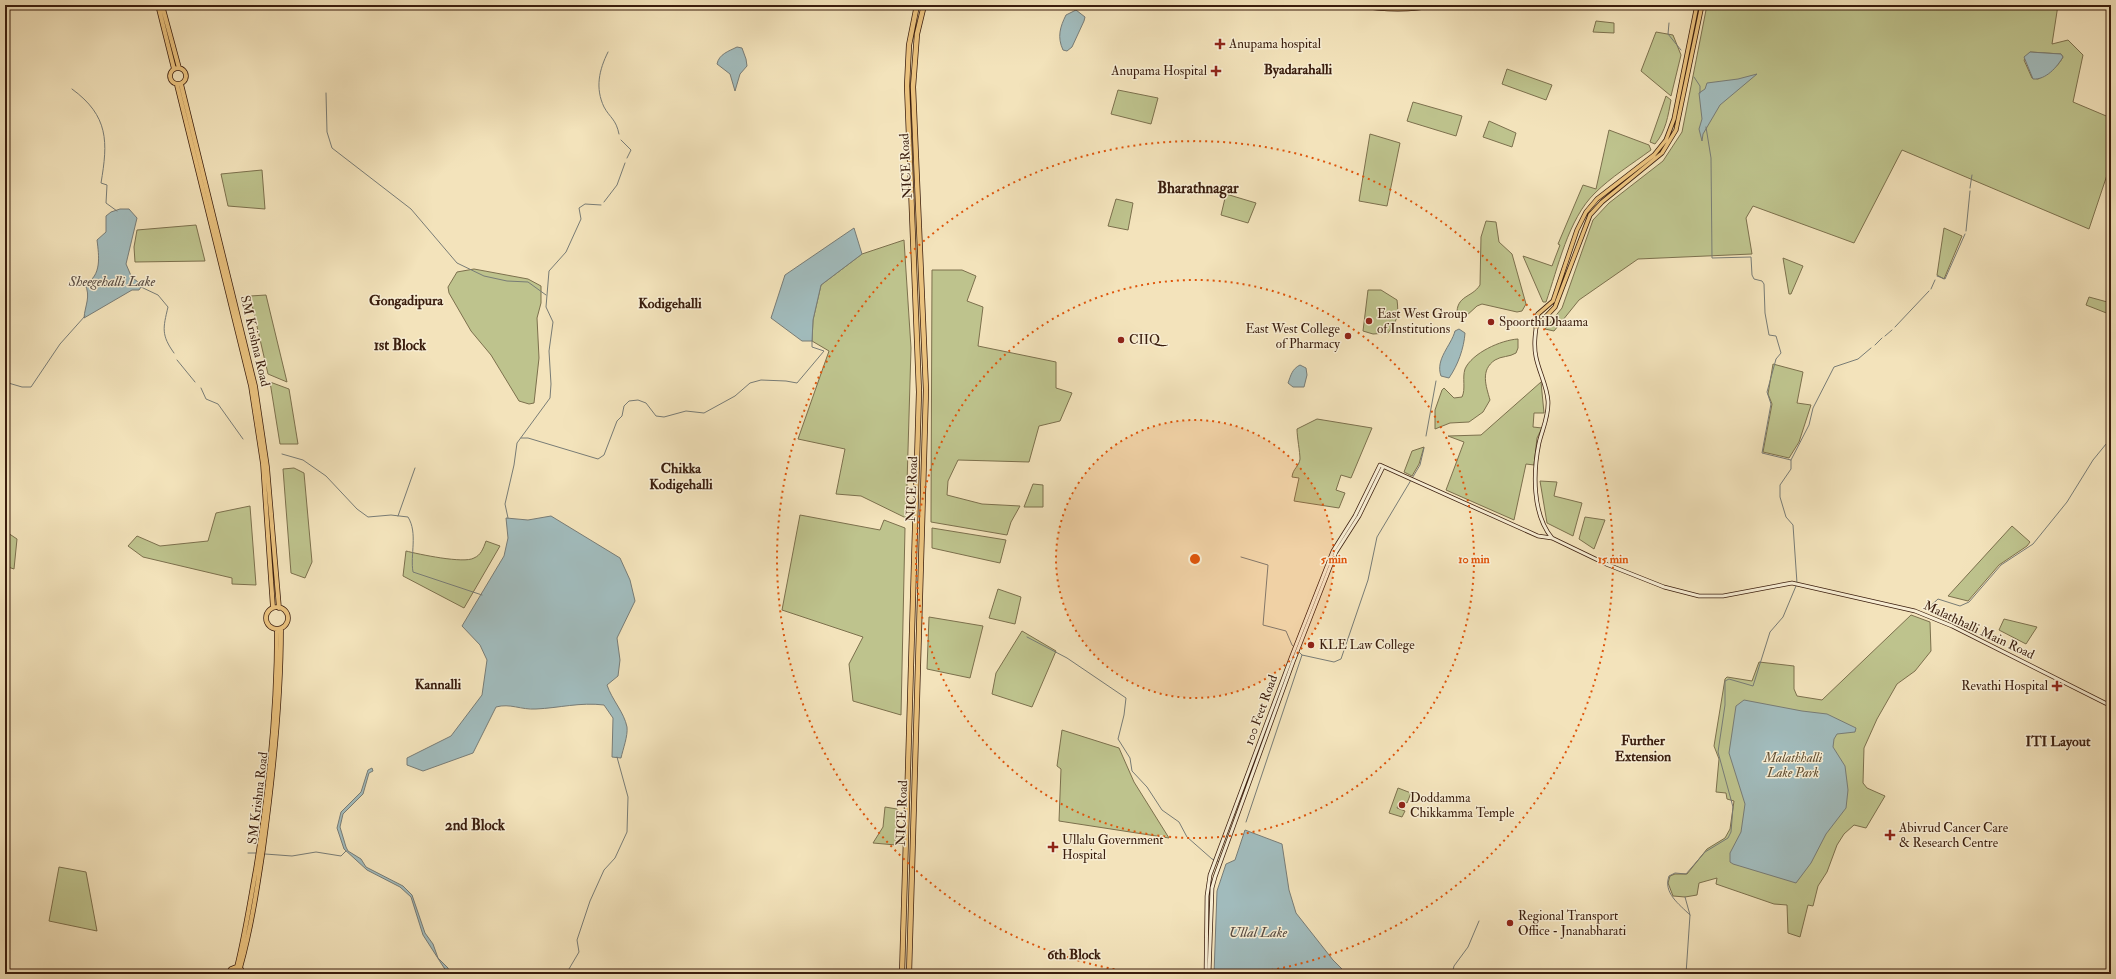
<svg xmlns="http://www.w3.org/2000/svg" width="2116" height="979" font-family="'IM FELL Double Pica',serif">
  <rect width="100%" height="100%" fill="#f3e3bb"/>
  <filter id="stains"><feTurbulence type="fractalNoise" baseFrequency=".005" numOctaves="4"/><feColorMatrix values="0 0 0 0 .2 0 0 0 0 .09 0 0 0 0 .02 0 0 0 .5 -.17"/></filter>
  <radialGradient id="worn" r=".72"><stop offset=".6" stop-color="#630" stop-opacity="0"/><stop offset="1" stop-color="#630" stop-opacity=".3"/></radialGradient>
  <path fill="#bec38d" stroke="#7c704d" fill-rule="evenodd" d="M1707,5H2058L2052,44L2068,40L2083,55L2073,102L2111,118V163L2089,229L1902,150L1854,243L1753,206L1746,218L1752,254L1638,259L1579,300L1554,331L1545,329L1562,308L1593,220L1609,203L1663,161L1682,132ZM2030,52L2061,54L2063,57C2057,68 2049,73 2038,79L2032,78L2024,60Z
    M1596,21L1614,23V33L1593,32Z
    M1656,32L1673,35L1681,55L1671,96L1641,71Z
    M1507,69L1552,85L1546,100L1502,84Z
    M1118,90L1158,98L1151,124L1111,114Z
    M1666,96L1671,100C1668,116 1666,131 1655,144L1650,142Z
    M1413,102L1462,116L1456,136L1407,121Z
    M1489,121L1516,133L1512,147L1483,137Z
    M1609,130L1649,145L1651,150C1632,164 1611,177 1595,193C1568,219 1558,268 1546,302H1543L1523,256L1552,266L1560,245L1558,244L1583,185L1596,189Z
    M1370,134L1400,143L1387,206L1359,201Z
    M262,170L265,209L228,206L221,174Z
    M1226,194L1256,203L1248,223L1221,215Z
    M1116,199L1133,203L1128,230L1108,226Z
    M1486,221L1496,222L1499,242L1512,254L1526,304L1522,311L1517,312L1482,304L1477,306L1465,317L1457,315C1456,295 1472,298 1480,285L1481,237Z
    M196,225L205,261L135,262L134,247L137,230Z
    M1944,228L1962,236L1944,279L1937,275Z
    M904,240L911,348L906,518L861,496L836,494L845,449L798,439L829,351L812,341L813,320L821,285L862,254Z
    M1783,258L1803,266L1791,294H1789Z
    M474,269L528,279L541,286V303L537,318L539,358L534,403L529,404L519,401L491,355L471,331L449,293L448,287L457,272Z
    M932,270H962L976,276L967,301L983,307L978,346L1056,362V388L1072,393L1060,421L1039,426L1029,462L958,460L948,481L947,495L982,504L1020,506L1011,522L1007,535L931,522Z
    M1368,290H1381L1397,300C1399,314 1397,322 1388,333L1373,334L1363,331Z
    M266,295L287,382L268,374L250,296Z
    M2089,297L2111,303L2109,314L2086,305Z
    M1518,339V348L1516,353C1510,357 1501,356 1495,360C1480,370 1486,386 1490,400L1483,412L1469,422L1450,423L1435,429V410L1442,390L1444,388L1454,398L1462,397C1466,389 1462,378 1465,369C1472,353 1501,340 1518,339Z
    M1773,364L1803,372L1797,403L1811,405L1799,442L1789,458L1763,452L1772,404L1768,394Z
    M270,382L289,389L298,444H280Z
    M1541,382L1544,413H1534L1533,427L1542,428L1537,438L1534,465L1526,464L1514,520L1446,490L1464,442L1448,436L1481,435Z
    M1317,419L1372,428L1351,478L1341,475L1336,490L1345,493L1339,508L1294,501L1299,478L1292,477C1293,468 1299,467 1300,459C1300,452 1297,437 1297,429Z
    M1424,447L1419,464L1412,476L1404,472L1412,451Z
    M294,468L304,473L312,562L305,578L291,573L283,469Z
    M1540,481L1557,482L1554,496L1582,503L1573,536L1547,523Z
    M1033,484L1043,485V507H1024Z
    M250,506L256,585L232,584V578L143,557L128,546L137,536L160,546L208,541L216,513Z
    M800,515L880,530L884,520L905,528L901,715L853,701L849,664L863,637L782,610Z
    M1585,517L1605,520L1594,549L1579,539Z
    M2012,526L2030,542L2027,546L1999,565L1968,601L1948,596Z
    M932,528L1006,540L1000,563L932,548Z
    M5,531L17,539L14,569L5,566Z
    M486,541L500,546L464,608L403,576L406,551C418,554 464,564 474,558C481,555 483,549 486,541Z
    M998,589L1021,597L1015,624L989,618Z
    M1911,615L1930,622L1931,651L1915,671L1897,684L1877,719L1864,748L1863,783L1867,788L1885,796L1866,828L1854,825L1844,834L1837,845L1827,872L1818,886L1813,906L1808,905L1800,937L1788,933L1787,905L1774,904L1716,884L1717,878L1699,883L1697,895L1685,897L1673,896L1668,883L1670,876L1675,874H1687L1707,849L1725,838L1730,829L1734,801L1727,799L1726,793L1716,792L1719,759L1714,746L1725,679L1727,677L1752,681L1759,662L1794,666V689L1797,696L1822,700Z
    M929,617L983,626L970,678L927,669Z
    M2004,619L2037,627L2026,644L1999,630Z
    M1022,631L1056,651L1032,707L992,694L996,673Z
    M1062,730L1119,748L1134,782L1169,838L1059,821L1061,769L1057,766Z
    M1398,788L1411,793L1407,803L1400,801L1397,808L1405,811L1402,817L1389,813Z
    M885,807L897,809L896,845L873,843L883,827Z
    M59,867L86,872L97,931L49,921Z
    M1288,969L1309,974H1263Z"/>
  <path fill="#a1bbbc" stroke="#787c76" d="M1076,10L1085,17L1084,21L1072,47L1067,51L1063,50C1057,37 1060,27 1066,15Z
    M737,47L742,48L746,59L747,66L740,74L735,91L730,74L717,64C719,54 729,51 737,47Z
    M2030,52L2061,54L2063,57C2057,67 2046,80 2033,79L2024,57Z
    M1757,74L1720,105L1703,134L1702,141L1699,129L1702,119L1699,93L1705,89L1707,83L1738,79Z
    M120,209H129L137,218L126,264L132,278L137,281L141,287L139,290H132L84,318C85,305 91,297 85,284C102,276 99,256 97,240L106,232V216L111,212Z
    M854,228L862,254L821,285L813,320L812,341H802L771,318L785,275Z
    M1459,329L1465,333C1464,348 1458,365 1449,378L1441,376C1435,359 1451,346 1455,331Z
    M1300,365L1306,368L1307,375L1304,387H1293L1288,383C1291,375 1292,369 1300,365Z
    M551,516L620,558L630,580L635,601L617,638L620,660L618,676L607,685C612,700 624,712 627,727C628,736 623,749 621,758L612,757L613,718L604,705C580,702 559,708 536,709C521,710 510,703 496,707L473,753L423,771L407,765V758L451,736L482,695L487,660L480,645L462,626L504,556L508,538L506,518L528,520Z
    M1744,700L1802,711L1827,714L1856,728L1855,732L1837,734L1834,739L1833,747L1845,766L1848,790L1846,808L1826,834L1811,863L1796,883L1733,864L1730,862V853L1741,832L1745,804L1729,753L1736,706Z
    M372,768L373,771L369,773L363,794L343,814L340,827L346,847L348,851L361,859L366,867L403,886L412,895L425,933L433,944L438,958L448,968L450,974H448L423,935L411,897L400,887L367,870L344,849L337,828L341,812L361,792L368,770Z
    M1245,830L1282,844L1289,890L1296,913L1333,960L1347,974H1309L1288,969L1263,974H1214L1217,891L1226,864L1235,860Z"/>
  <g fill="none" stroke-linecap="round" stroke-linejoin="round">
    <path stroke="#787c76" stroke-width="1" d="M1669,23L1668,34L1681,50
      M608,52C599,70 595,88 604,107C610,118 616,119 619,134
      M1694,77L1700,86V93
      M72,89C109,116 108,142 101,183L107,185L106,203L117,211
      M326,93L327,132L332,148L411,209L457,263L484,276L507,281L528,282L546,295
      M1706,127L1711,158L1712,258L1751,257L1752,275L1754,279L1762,281L1764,284L1765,313L1769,335L1776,336L1781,353L1776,359L1767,392L1771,404L1762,453L1791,460V469L1780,485V497L1786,517L1793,525L1797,583
      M621,140L631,150L627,158
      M1970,188L1972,175
      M604,202L617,185L625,163
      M1966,231L1970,191
      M1937,276L1945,279L1965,234
      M141,287L158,295L168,307C163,328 161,335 174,353
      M1931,289L1935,280
      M1895,327L1929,291
      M1885,336L1892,330
      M1875,345L1882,338
      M177,360L195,382
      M5,382L22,387H31L60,344L85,316
      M201,388L206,399L218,404L243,439
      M1426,436L1436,381
      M521,438H528L598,459L604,455L617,421L622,416L624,406L629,401L638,400L646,403L656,416L664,417L686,411L704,413L735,396L750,383L761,380L786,381L797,383L824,351L812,347V341
      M282,454L303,460L326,476L357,509L368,517L391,515L408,517C418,533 410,555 413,572L482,595
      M1791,460L1809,425L1813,408L1834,367L1858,359L1871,348
      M398,516L415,468
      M508,518L505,504L514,465L517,443L550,398L551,384L549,351L553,322L546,307L549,271L566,252L581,219L579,208L585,204L601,205
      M1241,557L1268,565L1263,625L1286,631L1292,645L1302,655
      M1926,610L1938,599L1960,606L1969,602L2001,565L2033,544L2067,502L2093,460L2111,438
      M1027,637L1067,658L1126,698L1124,715L1118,739L1130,758L1132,771L1147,787L1162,810L1179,822L1187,837L1212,859L1220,862
      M1246,822L1302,655L1334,662L1341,659L1368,580L1377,537L1420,465L1424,448
      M248,853H257
      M265,854L292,856L316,852L341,856L346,851
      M1685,897L1690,915L1686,974
      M1690,915C1679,904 1663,893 1669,876L1675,873L1686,874L1705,852L1728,838L1731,832L1733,807L1718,752L1725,705V681L1729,679L1753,686L1770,632L1783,617L1796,586
      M566,974L579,952L577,940L590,901L604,870L615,858L627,832L628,797L617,757
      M1452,974L1454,966L1468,947L1479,921"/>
    <defs>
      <path id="secondary" d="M1538,314C1536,329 1533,343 1536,357C1539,372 1547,386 1548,401C1549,416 1542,430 1539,443C1533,472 1532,514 1552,538
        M1206,974L1207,896L1210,875L1291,658L1333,551L1355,516L1380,465L1538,536L1552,538L1606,564L1664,587L1699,596H1723L1792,583L1915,611L1952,626L2111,706
        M1209,974L1212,888L1215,877L1293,662L1336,552L1359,516L1383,467"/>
      <path id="primary" d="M1356,5C1383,10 1409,11 1436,5
        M1385,5L1404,7L1424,5
        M1538,314L1553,301L1577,230L1586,212L1597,199L1654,155L1666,140L1674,119L1697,5
        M1536,327L1555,307L1590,215L1602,202L1662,153L1676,130L1702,5"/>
      <path id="trunk" d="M158,5L174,69
        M162,5L179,68
        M170 76a8 8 0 1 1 16 0a8 8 0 1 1-16 0Z
        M181,84L255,386L267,467L279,608
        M177,85L251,386L263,464L273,608
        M266 618a11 11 0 1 1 22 0a11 11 0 1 1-22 0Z
        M237,967C245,935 250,902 256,869C269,790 277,709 277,629
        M240,968C251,929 257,889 263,849C273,776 281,702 281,629
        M228,974L231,969L236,967L241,969L243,974"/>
      <path id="motorway" d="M902,974L919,392L907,86L909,45L917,5
        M909,974L926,390L913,87L917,34L924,5"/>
    </defs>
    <use href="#secondary" stroke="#3a1d0d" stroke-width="4.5"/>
    <use href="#primary" stroke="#3a1d0d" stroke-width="5"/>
    <use href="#trunk" stroke="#3a1d0d" stroke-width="5.5"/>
    <use href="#motorway" stroke="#3a1d0d" stroke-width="6"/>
    <use href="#secondary" stroke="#f7edd3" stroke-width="3"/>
    <use href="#primary" stroke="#eac27e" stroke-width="3.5"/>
    <use href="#trunk" stroke="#eac27e" stroke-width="4"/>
    <use href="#motorway" stroke="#eac27e" stroke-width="4.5"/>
  </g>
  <circle cx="1195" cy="559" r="139" fill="#df560c" fill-opacity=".12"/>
  <g fill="none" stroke="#df560c" stroke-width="2" stroke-dasharray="2 4">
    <circle cx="1195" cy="559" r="139"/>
    <circle cx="1195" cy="559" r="279"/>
    <path d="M1144 974A418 418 0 1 1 1246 974"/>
  </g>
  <g fill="#8f2418" stroke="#f7edd3" stroke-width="1.5">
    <path d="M1218 38h4v4h4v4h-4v4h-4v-4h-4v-4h4z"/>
    <path d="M1214 65h4v4h4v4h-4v4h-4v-4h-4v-4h4z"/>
    <circle cx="1369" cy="321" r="4"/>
    <circle cx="1491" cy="322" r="4"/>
    <circle cx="1348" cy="336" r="4"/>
    <circle cx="1121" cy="340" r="4"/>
    <circle cx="1311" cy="645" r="4"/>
    <path d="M2055 680h4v4h4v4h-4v4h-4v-4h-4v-4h4z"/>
    <circle cx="1402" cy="805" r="4"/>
    <path d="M1888 829h4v4h4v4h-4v4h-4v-4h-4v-4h4z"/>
    <path d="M1051 841h4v4h4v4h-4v4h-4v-4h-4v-4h4z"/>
    <circle cx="1510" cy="923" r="4"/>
  </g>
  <g text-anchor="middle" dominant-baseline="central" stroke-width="3" stroke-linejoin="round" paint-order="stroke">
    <g font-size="13" fill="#3a1d0d" stroke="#f7edd3" text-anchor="start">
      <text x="1229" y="44">Anupama hospital</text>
      <text x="1207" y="71" text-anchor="end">Anupama Hospital</text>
      <text x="1377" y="314">East West Group<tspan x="1377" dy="15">of Institutions</tspan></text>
      <text x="1499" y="322">SpoorthiDhaama</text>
      <text x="1340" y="329" text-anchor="end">East West College<tspan x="1340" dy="15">of Pharmacy</tspan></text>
      <text x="1129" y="340">CIIQ</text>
      <text x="1319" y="645">KLE Law College</text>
      <text x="2048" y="686" text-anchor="end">Revathi Hospital</text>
      <text x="1410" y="798">Doddamma<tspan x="1410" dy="15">Chikkamma Temple</tspan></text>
      <text x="1899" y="828">Abivrud Cancer Care<tspan x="1899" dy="15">&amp; Research Centre</tspan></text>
      <text x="1062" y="840">Ullalu Government<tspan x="1062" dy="15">Hospital</tspan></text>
      <text x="1518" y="916">Regional Transport<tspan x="1518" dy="15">Office - Jnanabharati</tspan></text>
    </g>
    <g font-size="13" fill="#3a1d0d" stroke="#f7edd3">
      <text transform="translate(906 166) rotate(-93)">NICE Road</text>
      <text transform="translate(255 341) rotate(77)">SM Krishna Road</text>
      <text transform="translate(912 489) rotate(-88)">NICE Road</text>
      <text transform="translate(1979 630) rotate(25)">Malathhalli Main Road</text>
      <text transform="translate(1261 710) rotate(-70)">100 Feet Road</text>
      <text transform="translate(258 798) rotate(-83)">SM Krishna Road</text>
      <text transform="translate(902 813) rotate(-88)">NICE Road</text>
    </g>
    <g font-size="13" font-style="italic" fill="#624f33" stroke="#f7edd3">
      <text x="1793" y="758">Malathhalli<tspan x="1793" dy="15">Lake Park</tspan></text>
    </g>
    <g font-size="14" font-weight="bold" fill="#3a1d0d" stroke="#f7edd3">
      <text x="1298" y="69">Byadarahalli</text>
      <text x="406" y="300">Gongadipura</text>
      <text x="670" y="303">Kodigehalli</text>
      <text x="681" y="468">Chikka<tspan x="681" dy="16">Kodigehalli</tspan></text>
      <text x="438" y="684">Kannalli</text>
      <text x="1643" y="740">Further<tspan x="1643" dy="16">Extension</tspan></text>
      <text x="2058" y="741">ITI Layout</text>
      <text x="1074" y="954">6th Block</text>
    </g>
    <g font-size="14" font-style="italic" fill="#594c42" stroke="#f7edd3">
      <text x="112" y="281">Sheegehalli Lake</text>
      <text x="1258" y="932">Ullal Lake</text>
    </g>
    <g font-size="15" font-weight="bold" fill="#3a1d0d" stroke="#f7edd3">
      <text x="1198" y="188">Bharathnagar</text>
      <text x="400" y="345">1st Block</text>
      <text x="475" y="825">2nd Block</text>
    </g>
  </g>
  <circle cx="1195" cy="559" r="6" fill="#df560c" stroke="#f7edd3" stroke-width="2"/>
  <g font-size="12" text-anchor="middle" font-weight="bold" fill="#df560c" stroke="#f7edd3" stroke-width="3" stroke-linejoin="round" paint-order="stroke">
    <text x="1334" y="563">5 min</text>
    <text x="1474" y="563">10 min</text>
    <text x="1613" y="563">15 min</text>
  </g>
  <rect width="2116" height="979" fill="none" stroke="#f3e3bb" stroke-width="20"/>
  <rect x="6" y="6" width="2104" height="967" fill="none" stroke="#3a1d0d" stroke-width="2"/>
  <rect x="10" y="10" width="2096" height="959" fill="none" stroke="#3a1d0d"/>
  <rect width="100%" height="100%" filter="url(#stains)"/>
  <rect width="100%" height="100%" fill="url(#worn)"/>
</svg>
